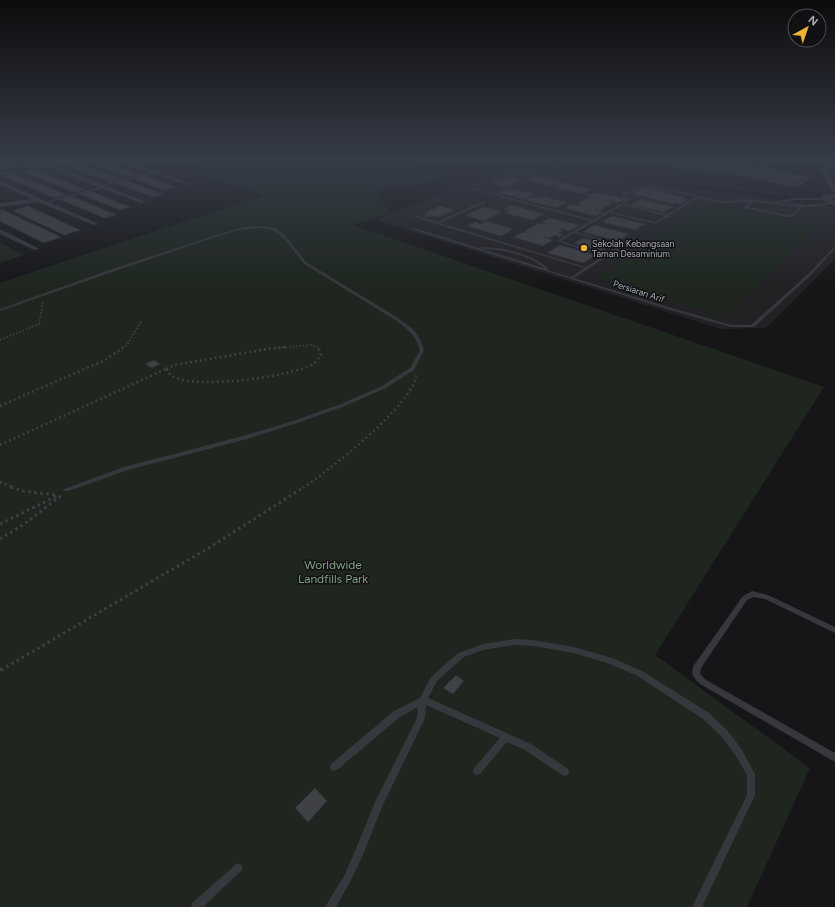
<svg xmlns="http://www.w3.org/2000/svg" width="835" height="907" font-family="Figtree,sans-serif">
  <rect width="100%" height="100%" fill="#161618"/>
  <path fill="#222225" d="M510,166L835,207V259L766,328L721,329L376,220Z"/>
  <path fill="#1e261f" d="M190,160H409L442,181L373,189L391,213L353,225L824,387L655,655L810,768L747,907H0V283L264,195L209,178Z
    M709,203L818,226L724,317L597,279Z
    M0,243L24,255L0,263Z"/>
  <path fill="#404145" stroke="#303034" d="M684,160L745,166L803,178L792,183L736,171L681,165Z
    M102,162L138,174L128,177L93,164Z
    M79,164L120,179L110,182L69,167Z
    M34,169L86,190L75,192L23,172Z
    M9,171L67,195L55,198L0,175V173Z
    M142,175L175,187L165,190L132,178Z
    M535,176L560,182L550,186L525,180Z
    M506,177L522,180L507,187L490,183Z
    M124,180L163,194L153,197L115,183Z
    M562,182L592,190L582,194L556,188L559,186L555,185Z
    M509,188L535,194L524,199L497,193Z
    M643,188L684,197L682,199L688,200L682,204L675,203L673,204L632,194Z
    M90,191L130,207L120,210L80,194Z
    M595,192L626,199L618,203L610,201L609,202L613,203L600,210L596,209L595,210L603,212L595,216L564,208L572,204L580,206L581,205L577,204L590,197L595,198L587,196Z
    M71,196L116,215L104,218L59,199Z
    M540,196L567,202L557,208L525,200L532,197L536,198Z
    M641,199L673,207L664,212L631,205Z
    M511,205L544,214L532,220L504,213L509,210L504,209Z
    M28,206L80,230L64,235L13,211Z
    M440,206L454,210L438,217L423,216L427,214L424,213Z
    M484,207L502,212L483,221L465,215Z
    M0,209H1L61,237L44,243L0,221Z
    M612,216L645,224L635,230L602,222Z
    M550,218L580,225L570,231L560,229L564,230L558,233L564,234L560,237L555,235L549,238L543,237L553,240L543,246L513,237L523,232L528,233H529L524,231L539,223L544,224H546L541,222Z
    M486,221L514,229L501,236L467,226L475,222L481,224Z
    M594,225L629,234L618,241L583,232Z
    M583,238L611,245L602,251L574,243Z
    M560,245L596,255L583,263L547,253Z
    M154,360L160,364L152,368L145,364Z
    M456,675L464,681L453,694L443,688Z
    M315,788L327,801L308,822L295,808Z"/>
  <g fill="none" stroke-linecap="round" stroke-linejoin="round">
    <path stroke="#3d3f44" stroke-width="1.5" stroke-dasharray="1 1.5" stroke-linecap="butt" d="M518,160L578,171L646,179
      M661,181L709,184L779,194"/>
    <path stroke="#3d3f44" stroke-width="2" stroke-dasharray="1.5 2" stroke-linecap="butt" d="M0,340L39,324L43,301
      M122,348L127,345L142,320
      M275,348L311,345L318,348"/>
    <path stroke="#3d3f44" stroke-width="2.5" stroke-dasharray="2 3" stroke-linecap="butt" d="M166,369C168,371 170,375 172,376C194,390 291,377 313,364C316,362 319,358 321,355L318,347
      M166,369L175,365L267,349L286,347
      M0,406L105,360L124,347
      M0,445L166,369
      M0,482L14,488
      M303,488C327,472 416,402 416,375"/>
    <path stroke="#3d3f44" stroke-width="3" stroke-dasharray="2.5 3.5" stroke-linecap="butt" d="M11,487L22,491L57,495
      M0,524L59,495
      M0,539L23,525L62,495
      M1,670L212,546L304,487"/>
    <path stroke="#3d3f44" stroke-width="4" stroke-dasharray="3 5" stroke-linecap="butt" d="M0,670L2,669"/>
    <path fill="#37383d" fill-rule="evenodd" d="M154,171L155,173L103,186L104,188L46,203L44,202L101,187L100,185Z
      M646,187L658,188L671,190L719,201L752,200L777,202L778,201L795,198H824L825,199V200H795L779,203C797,205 813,206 831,202L833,203L821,206L803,207L792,217H787L745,208V206L749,202L719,203L699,198L670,215L671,217H668L655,224L609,213L577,232L624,246L574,278L672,308L731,325H751L808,274L835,246V249L810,276L754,327H731L670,310L411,229L414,228L544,268C526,254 505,250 483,249L481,248L483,247C507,248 529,253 548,268V270L571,277L584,268L436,224L413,216L415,215L437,222L483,201H485V203L440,223L586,267L603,256L556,241L590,221L471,189L473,188L593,220L622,203L628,198L622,197L623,193L633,189ZM646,189C663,190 679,193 696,197L667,214L625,204L631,198L625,196V195L635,191ZM753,202L800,207L790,215H787L748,207ZM623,205L665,216L655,222L611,212ZM574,233L619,246L606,255L561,241Z
      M250,226H260L270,227L277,229L282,233L286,237L306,262L395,316L413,329L419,337L424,350L414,370L386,388L345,406L297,423L247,439L128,470L68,491H64L63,490L64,489L124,467L243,436L293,421L341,404L382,386L410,368L420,350C415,333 406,328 392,318L304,264L284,238L279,234L274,231L269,229L260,228L239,230L218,236L118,270L0,311V309L115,268L216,235L238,229Z
      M752,591L768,595L835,627V633L765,599L753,597L747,600L701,668L700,674L706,680L835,753V762L700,684C693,677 690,675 694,665L743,596Z
      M514,639L533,640L574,647L612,658L642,671L709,713L728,731L742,750L755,774V795L702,907H692L747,795V775L736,756L722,737L703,719L636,675L607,663L574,653L533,646L514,645L483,650L464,657L437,681L428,698L531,744L568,769L569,772L568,775L565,776L562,775L525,750L507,742L480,774L477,775L474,774L473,771L474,768L500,738L426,705L425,718L382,807L362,857L350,882L336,907H325L344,876L355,851L375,802L417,718L418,707L400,717L337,770L334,771L331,770L330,767L331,764L394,711L420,698L431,677L458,653L483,644Z
      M238,863L241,865L243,868L241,871L203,907H191L192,903L235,865Z"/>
    <path fill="#37383d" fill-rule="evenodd" d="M76,160H93L90,162L52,165L146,202L141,203L44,166L0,170V166Z
      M116,160H123L192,184L187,185Z
      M676,160H680V165L738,171L792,183H796L804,179L745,166L701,162L698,160L745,162L812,178L799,186L792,187L738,175L677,168L674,166Z
      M826,160H831L827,171L835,186V193L832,191L821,171Z
      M0,181L97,223L98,224L93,225L39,202L0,207V203L32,199L0,185Z
      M0,229L38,248L39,249L34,250L0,234Z"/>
    <path fill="#37383d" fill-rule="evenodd" d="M835,194V198L830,199L835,201V206L820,199L824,195Z"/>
  </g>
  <linearGradient id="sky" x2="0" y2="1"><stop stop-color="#0c0c0d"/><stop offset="0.56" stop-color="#363c48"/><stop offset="1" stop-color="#363c48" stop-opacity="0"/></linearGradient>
  <rect width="835" height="287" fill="url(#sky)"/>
  <circle fill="#f2b134" stroke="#111113" stroke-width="1.5" cx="584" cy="248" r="4"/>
  <g text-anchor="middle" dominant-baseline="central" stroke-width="3" stroke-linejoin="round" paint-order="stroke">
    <g font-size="9" fill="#a8adb8" stroke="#111113" text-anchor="start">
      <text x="592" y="243">Sekolah Kebangsaan<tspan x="592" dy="10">Taman Desaminium</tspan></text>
    </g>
    <g font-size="9" fill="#a8adb8" stroke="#111113">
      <text transform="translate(639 291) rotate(18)">Persiaran Arif</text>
    </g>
    <g font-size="12" fill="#7fa381" stroke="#111113">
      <text x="333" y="565">Worldwide<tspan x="333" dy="14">Landfills Park</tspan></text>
    </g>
  </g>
  <g transform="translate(807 28) rotate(40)"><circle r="19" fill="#111113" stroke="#4d4f55"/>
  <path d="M0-3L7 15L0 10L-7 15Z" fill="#f2b134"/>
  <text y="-6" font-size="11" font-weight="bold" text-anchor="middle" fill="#a8adb8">N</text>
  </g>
</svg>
